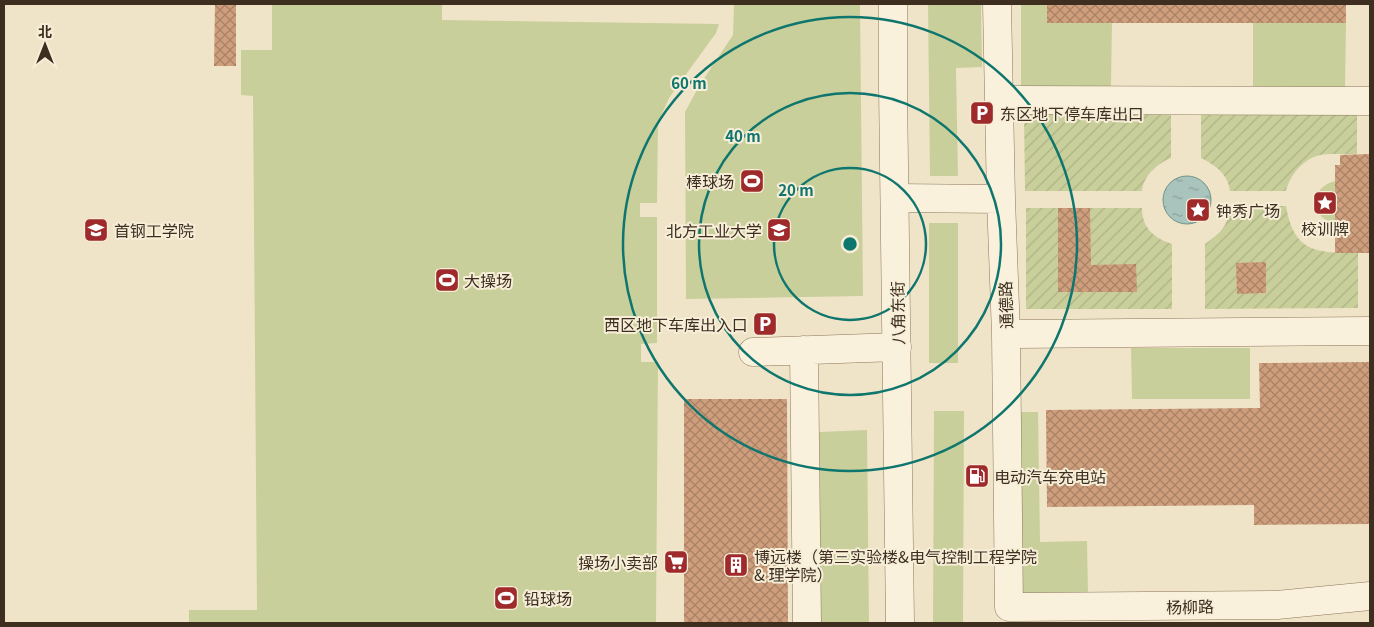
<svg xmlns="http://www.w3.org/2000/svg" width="1374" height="627" font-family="Georgia,'Noto Sans SC',serif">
  <defs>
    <pattern id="garden-furrows" width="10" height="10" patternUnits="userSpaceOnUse" patternTransform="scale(1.25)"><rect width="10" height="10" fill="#c9cf9b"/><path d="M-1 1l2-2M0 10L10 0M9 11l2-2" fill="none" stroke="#aeb285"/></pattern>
    <pattern id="water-ripples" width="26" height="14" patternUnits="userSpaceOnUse" patternTransform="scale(1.25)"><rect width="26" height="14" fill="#a9c4bc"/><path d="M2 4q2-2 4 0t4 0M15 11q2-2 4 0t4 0" fill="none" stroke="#8ba098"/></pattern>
    <pattern id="building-cross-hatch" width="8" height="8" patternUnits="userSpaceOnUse" patternTransform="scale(1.25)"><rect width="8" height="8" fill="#cf9f7d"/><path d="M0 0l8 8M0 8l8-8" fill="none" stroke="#a98266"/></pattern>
  </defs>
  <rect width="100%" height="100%" fill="#f0e4c8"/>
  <path fill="#c9cf9b" d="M272,4H442V20L719,24L716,33L669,98L658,123L657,203H640V217H657V343L641,344V362H658L656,623H189V610H257L253,96L241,95V50H272Z
    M734,4H860L863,296L686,299L685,112L699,86L733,35Z
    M928,4H981L982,67L956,68L958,176H930Z
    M1021,4H1047L1048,23H1112L1111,86L1021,87Z
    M1253,23H1346L1345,89H1253Z
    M1335,181V223C1308,217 1309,188 1335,181Z
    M929,223H958V363H929Z
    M1131,348H1250V399H1132Z
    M934,411H964L963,623H933Z
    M1016,412H1038L1040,542L1087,541L1088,595L1018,596Z
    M867,430L869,623H820L819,432Z"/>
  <path fill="url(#garden-furrows)" d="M1357,110V154C1345,155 1332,153 1320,155C1303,159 1290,175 1286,191H1230C1228,174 1215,165 1201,158V111Z
    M1171,111V158C1158,163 1143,176 1142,191H1025L1024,112Z
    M1230,206H1286C1294,253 1317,253 1358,253V308L1205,309V244C1221,233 1228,226 1230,206Z
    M1026,208H1142C1142,228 1154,238 1172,244V309H1026Z"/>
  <path fill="url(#water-ripples)" stroke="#6f938a" d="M1163 200a24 24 0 1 1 48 0a24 24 0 1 1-48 0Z"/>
  <path fill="url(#building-cross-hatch)" d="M215,4H236V66H214Z
    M1047,4H1346V23H1047Z
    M1370,154V253H1335V165H1340V155Z
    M1058,208H1090L1091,265L1136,264L1137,292H1058Z
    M1266,262V293L1237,294L1236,263Z
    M1370,362V524L1254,525V505L1047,507L1046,410L1260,408L1259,363Z
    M684,399H787L788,623H684Z"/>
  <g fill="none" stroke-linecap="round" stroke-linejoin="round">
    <defs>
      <path id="minor" d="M997,4L1001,199L1006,334L1009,607L1277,605L1370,596
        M1000,100L1370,101
        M895,198L1001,199
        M1006,334L1370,331
        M804,350L807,623
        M753,352L897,347"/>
      <path id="tertiary" d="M893,4V88L900,623"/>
    </defs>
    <use href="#minor" stroke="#8d765c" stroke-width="29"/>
    <use href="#tertiary" stroke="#8d765c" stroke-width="29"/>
    <use href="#minor" stroke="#faf1dc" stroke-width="28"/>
    <use href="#tertiary" stroke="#faf1dc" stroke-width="28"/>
  </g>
  <g fill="none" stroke="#0f766e" stroke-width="2.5">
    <circle cx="850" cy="244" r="76"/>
    <circle cx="850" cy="244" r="151"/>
    <circle cx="850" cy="244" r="227"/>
  </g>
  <defs>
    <symbol id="parking-square" viewBox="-11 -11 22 22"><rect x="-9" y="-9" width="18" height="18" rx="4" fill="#9e2a2b" stroke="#f7eed8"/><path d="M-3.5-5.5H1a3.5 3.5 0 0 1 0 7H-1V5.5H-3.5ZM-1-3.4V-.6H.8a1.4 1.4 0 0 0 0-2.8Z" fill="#fff"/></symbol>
    <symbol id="stadium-square" viewBox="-11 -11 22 22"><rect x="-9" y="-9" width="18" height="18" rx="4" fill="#9e2a2b" stroke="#f7eed8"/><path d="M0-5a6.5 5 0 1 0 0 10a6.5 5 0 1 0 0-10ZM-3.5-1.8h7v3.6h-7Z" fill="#fff"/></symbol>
    <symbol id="sight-square" viewBox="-11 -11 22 22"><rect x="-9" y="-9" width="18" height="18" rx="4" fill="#9e2a2b" stroke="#f7eed8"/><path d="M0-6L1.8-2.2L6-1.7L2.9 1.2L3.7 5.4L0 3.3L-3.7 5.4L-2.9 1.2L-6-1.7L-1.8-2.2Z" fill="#fff"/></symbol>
    <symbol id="university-square" viewBox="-11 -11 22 22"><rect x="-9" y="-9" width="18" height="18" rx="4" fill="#9e2a2b" stroke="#f7eed8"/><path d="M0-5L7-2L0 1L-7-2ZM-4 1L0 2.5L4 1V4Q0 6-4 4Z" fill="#fff"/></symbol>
    <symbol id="fuel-square" viewBox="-11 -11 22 22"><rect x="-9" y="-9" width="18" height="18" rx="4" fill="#9e2a2b" stroke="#f7eed8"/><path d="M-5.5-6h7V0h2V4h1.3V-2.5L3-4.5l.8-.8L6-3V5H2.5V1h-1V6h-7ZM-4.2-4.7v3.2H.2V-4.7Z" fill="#fff"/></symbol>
    <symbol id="supermarket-square" viewBox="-11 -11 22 22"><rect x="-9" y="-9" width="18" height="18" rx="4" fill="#9e2a2b" stroke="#f7eed8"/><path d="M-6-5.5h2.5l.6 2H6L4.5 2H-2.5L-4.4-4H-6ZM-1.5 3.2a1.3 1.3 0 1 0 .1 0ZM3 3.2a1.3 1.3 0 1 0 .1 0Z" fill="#fff"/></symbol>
    <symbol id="building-square" viewBox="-11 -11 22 22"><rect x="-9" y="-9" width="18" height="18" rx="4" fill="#9e2a2b" stroke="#f7eed8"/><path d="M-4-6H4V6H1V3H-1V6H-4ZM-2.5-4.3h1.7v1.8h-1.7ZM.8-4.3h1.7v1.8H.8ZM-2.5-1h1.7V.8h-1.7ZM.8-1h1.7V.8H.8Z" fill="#fff"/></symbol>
  </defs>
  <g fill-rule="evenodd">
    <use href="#parking-square" x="968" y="99" width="28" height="28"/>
    <use href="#stadium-square" x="738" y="167" width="28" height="28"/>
    <use href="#sight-square" x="1311" y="189" width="28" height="28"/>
    <use href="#sight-square" x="1184" y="196" width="28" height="28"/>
    <use href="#university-square" x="82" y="216" width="28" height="28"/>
    <use href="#university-square" x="765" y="216" width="28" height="28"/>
    <use href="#stadium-square" x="433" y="266" width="28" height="28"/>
    <use href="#parking-square" x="751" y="310" width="28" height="28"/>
    <use href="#fuel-square" x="963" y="462" width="28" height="28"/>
    <use href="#supermarket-square" x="662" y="548" width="28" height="28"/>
    <use href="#building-square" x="722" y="551" width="28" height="28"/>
    <use href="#stadium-square" x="492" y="584" width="28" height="28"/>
  </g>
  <g text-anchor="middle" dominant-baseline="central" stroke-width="4" stroke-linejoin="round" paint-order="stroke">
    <g font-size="16" fill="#3d2e20" stroke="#f7eed8" text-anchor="start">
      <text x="1000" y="113">东区地下停车库出口</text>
      <text x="734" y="181" text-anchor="end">棒球场</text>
      <text x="1216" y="210">钟秀广场</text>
      <text x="1325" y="228" text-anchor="middle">校训牌</text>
      <text x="114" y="230">首钢工学院</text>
      <text x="762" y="230" text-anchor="end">北方工业大学</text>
      <text x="464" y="280">大操场</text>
      <text x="748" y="324" text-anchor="end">西区地下车库出入口</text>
      <text x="994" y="476">电动汽车充电站</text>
      <text x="754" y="556">博远楼（第三实验楼&amp;电气控制工程学院<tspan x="754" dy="18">&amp; 理学院）</tspan></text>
      <text x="658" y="562" text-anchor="end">操场小卖部</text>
      <text x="524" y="598">铅球场</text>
    </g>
    <g font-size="16" fill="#3d2e20" stroke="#f7eed8">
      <text transform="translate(1005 305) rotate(-92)">通德路</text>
      <text transform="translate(897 313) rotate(-91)">八角东街</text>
      <text transform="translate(1190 606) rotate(-1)">杨柳路</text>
    </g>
  </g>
  <circle cx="850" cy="244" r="8" fill="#0f766e" stroke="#f7eed8" stroke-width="2.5"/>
  <g font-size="15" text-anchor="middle" font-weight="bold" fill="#0f766e" stroke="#f7eed8" stroke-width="4" stroke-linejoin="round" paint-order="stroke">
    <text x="689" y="89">60 m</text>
    <text x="743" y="142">40 m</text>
    <text x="796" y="196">20 m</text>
  </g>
  <rect width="1374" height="627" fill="none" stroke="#3d2e20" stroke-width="10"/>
  <g transform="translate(45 45)" stroke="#f7eed8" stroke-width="4" paint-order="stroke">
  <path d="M0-4L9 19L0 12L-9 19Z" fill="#3d2e20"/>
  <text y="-8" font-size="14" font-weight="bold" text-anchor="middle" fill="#3d2e20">北</text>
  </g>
</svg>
